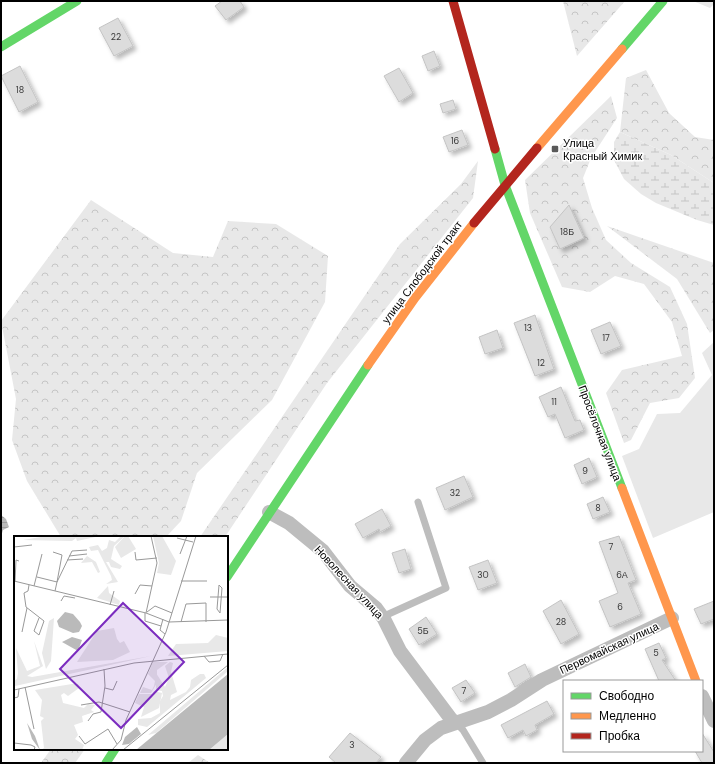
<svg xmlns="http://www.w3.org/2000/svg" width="715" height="764" font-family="'DM Sans',sans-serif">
  <defs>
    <pattern id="forest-crowns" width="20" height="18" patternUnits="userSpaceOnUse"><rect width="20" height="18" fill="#e8e8e8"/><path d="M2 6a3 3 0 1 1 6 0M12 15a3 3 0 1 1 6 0" fill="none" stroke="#c5c5c5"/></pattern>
    <pattern id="wetland-marsh" width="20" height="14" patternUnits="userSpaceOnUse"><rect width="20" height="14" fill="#e8e8e8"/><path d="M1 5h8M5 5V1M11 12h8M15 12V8" fill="none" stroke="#c5c5c5"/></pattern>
    <pattern id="water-rules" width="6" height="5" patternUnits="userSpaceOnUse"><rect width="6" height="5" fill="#bababa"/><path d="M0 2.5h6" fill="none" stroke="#9e9e9e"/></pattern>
    <filter id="shadow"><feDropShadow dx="3.5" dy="3.5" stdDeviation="2" flood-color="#0004"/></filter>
  </defs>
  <rect width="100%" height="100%" fill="#fff"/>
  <path fill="#e8e8e8" d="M693,1H714V4L710,8Z
    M714,342V512L653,538L622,456L639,449L657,414L680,413L712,375L702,353Z"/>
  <path fill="url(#forest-crowns)" d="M563,1H625L577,56Z
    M646,70L669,113L695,137L714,140V183L671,155L620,132L626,78Z
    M611,96L617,118L591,158L583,178L592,208L606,240L631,263L670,287L687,324L695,378L679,398L650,403L631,440L624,443L606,393L622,370L682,356L672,322L644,284L615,276L590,292L562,287L530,213L525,180Z
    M478,161L473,198L327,383L225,537H200L400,244L461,184Z
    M91,200L173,253L213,257L228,221L276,224L328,256L325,302L272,400L197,473L181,521L166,537H61L27,481L12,440L16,399L1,321Z
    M607,226L714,263V330L710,333L677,279Z
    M51,749H85L75,763H41Z
    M198,755L210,763H188Z"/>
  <path fill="url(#wetland-marsh)" d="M620,132L671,155L714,183V225L697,220L656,203L641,194L624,179L614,160V142Z"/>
  <path fill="url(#water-rules)" d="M1,515L6,519L9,527L3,530L1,536Z"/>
  <path fill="#dcdcdc" stroke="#c4c4c4" filter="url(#shadow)" d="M222,1H240L244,7L226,20L215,6Z
    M118,18L133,46L114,56L99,28Z
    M434,51L440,66L428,71L422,56Z
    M20,66L38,102L19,112L1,76Z
    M399,68L413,93L399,102L384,76Z
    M453,100L456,109L443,113L440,104Z
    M462,130L468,145L449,152L443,137Z
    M569,205L584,238L560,249L550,227Z
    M535,315L554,369L535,376L514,323Z
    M610,322L621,346L601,354L591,330Z
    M497,330L503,348L485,354L479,337Z
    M561,387L575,421L580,420L584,430L565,438L555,414L548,417L539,397Z
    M589,458L597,477L582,484L574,465Z
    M464,476L473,497L445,510L436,488Z
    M603,497L610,512L593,519L587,504Z
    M382,509L391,526L380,532L379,529L363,538L355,524Z
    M619,536L636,580L628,583L641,614L610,627L599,601L618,593L599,542Z
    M405,549L411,569L399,573L392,553Z
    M488,560L497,583L478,590L469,567Z
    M561,600L579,634L561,644L543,611Z
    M714,601V619L701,624L694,609Z
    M426,617L437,634L419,645L409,629Z
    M659,643L666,658L662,660L676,681H659L645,649Z
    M525,664L531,677L515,687L508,673Z
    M466,680L475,693L461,702L452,688Z
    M547,701L554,714L535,725L537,730L526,736L523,730L508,738L501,725Z
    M350,733L381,757L376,763H336L329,757Z
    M702,733L714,752V763H702L695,751H702Z"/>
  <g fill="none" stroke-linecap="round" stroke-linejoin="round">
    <path stroke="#bdbdbd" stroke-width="7" d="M382,617L446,588L418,502
      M456,723L463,730L483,763"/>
    <path stroke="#bdbdbd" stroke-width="14" d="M269,512L289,523L323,551L350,586L376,608L384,619L400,651L451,719L456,723
      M702,696L714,721
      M406,763L425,740L441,728L488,712L511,700L542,680L672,618"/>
    <path stroke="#63d668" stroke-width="9" d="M1,47L77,1
      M622,49L663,1
      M495,149L505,185L622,488
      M227,577L368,365
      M106,763L115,749"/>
    <path stroke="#ff974d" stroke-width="9" d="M537,148L622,49
      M368,365L415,298L474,223
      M622,488L696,681"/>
    <path stroke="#b3261e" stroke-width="9" d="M453,1L495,149
      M474,223L537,148"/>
  </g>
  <rect fill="#595959" stroke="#fff" stroke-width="1.5" x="551" y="145" width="8" height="8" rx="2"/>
  <g text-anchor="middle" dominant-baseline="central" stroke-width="3" stroke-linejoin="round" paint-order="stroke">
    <g font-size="9" fill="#373737">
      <text x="116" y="37">22</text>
      <text x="20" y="90">18</text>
      <text x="455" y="141">16</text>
      <text x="567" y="232">18Б</text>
      <text x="528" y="328">13</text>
      <text x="606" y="338">17</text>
      <text x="541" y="363">12</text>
      <text x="554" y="402">11</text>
      <text x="585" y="471">9</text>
      <text x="455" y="493">32</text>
      <text x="598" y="508">8</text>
      <text x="611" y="547">7</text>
      <text x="483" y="575">30</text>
      <text x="622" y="575">6А</text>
      <text x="620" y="607">6</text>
      <text x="561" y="622">28</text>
      <text x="423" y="631">5Б</text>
      <text x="656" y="653">5</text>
      <text x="464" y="691">7</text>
      <text x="352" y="745">3</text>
    </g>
    <g font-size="11" fill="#000" stroke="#fff" text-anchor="start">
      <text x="563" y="143">Улица<tspan x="563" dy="13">Красный Химик</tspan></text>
    </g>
    <g font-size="11" fill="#000" stroke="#fff">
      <text transform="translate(422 272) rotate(-53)">улица Слободской тракт</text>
      <text transform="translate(600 433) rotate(69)">Просёлочная улица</text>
      <text transform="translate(349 582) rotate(47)">Новолесная улица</text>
      <text transform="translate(609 648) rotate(-25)">Первомайская улица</text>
    </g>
  </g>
  <g transform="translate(14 536)">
    <rect width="214" height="214" fill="#fff"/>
    <path d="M111,0H114L122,13L107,22L101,11ZM139,0H148L162,25L157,39L143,37L145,27ZM140,155L148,157L145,172L127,181L130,171L121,167L125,158H139Z" fill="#e8e8e8"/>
    <path d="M33,0H86L63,5L62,2L58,5L9,4ZM107,0H111L100,10L97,23L108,30L106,33L97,31L95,26H92L104,46L92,48L98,44L97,40L84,14L77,15L75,11L84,9L88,15L93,12L95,4L101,6ZM73,20L82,26L86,36L84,37L78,26L67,27ZM94,50L95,57L106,65L105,69L83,62ZM100,92L103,103L106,107L110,105L116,116L99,124L63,126L83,95ZM202,99L214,102V115L154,120L162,108L194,107ZM20,105L29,130L13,140L18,141L137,120L1,150L0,145L3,143L4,137L2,112L13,135L26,130ZM139,126H154L143,134V147L137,157H126L129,151L138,154L140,150L141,145L134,138ZM156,126L159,127L157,136L163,156L157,159L156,164L172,156L176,151L177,144L186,138H190L192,142L133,191L124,189V183L137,182L146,177V165L149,160L148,155L142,154V137L151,151L155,142L151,130ZM214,131V135L142,197L134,199ZM58,148H64L65,152L54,160L50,157L47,159L49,167L70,172L74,168L81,169L77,174L80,176L68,180L69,186L60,189L64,199L61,203L70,209L68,214H27L30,212L27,185L30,182L26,180L28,164L21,154Z" fill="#e8e8e8"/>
    <path d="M40,82L37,125L32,133L28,117L35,85ZM214,198V214H195Z" fill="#e8e8e8"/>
    <path d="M51,76L59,78L66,86L68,90L65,96L59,97L45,91L43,85ZM58,101L68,104L64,115L48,106ZM214,138V198L195,214H122ZM13,187L21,200L26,214L18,203ZM123,191L127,198L115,208L108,209L111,201Z" fill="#bababa"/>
    <path fill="none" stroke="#999" stroke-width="1" d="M163,2L179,6M0,11L18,9M121,16L122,24L143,22M166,18L173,0M55,20L73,18M53,24L69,23M23,41L43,46L48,19L39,16M0,45L132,77L155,86L214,84M167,45H193M1,46L2,24L5,25M15,49L14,55L10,57L12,71L30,85L25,99L20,95L25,82M205,49L208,52L206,77L203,73ZM20,50L28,18M41,55L43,46L58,15L73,14M121,58L126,49L138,50M196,61H214M47,65L50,60L61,62M96,69L100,55M133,76L141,70L158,77M131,77V85L147,90M132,77L143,27L137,0M149,83L146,94L151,98M167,86L172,68L192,67V86M8,96L13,72M190,120L195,126L206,125L209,118M11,151L20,193M91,152L99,154L103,145M0,154L120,127L214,118M0,162L4,161L5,153M67,169L85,166L116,176M74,185L79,178L87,176L91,150L90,133M65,200L71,208L94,193L103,208M0,207L17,209L21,211L20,214M98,214L107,204L112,184L152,96L182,0M109,214L214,129"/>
    <path fill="#7b2cbf" fill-opacity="0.15" stroke="#7b2cbf" stroke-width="2" d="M109,67L170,126L107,192L46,133Z"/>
    <rect width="214" height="214" fill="none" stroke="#000" stroke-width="2"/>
  </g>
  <rect width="715" height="764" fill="none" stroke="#000000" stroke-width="4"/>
  <rect x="563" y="680" width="140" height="72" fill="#ffffff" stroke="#999999"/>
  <rect x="571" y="693" width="20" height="6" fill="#63d668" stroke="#999999"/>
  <text x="599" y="700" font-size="12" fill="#000000">Свободно</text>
  <rect x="571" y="713" width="20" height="6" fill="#ff974d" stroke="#999999"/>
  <text x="599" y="720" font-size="12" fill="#000000">Медленно</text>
  <rect x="571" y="733" width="20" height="6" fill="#b3261e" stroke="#999999"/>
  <text x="599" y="740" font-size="12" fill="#000000">Пробка</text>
</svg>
